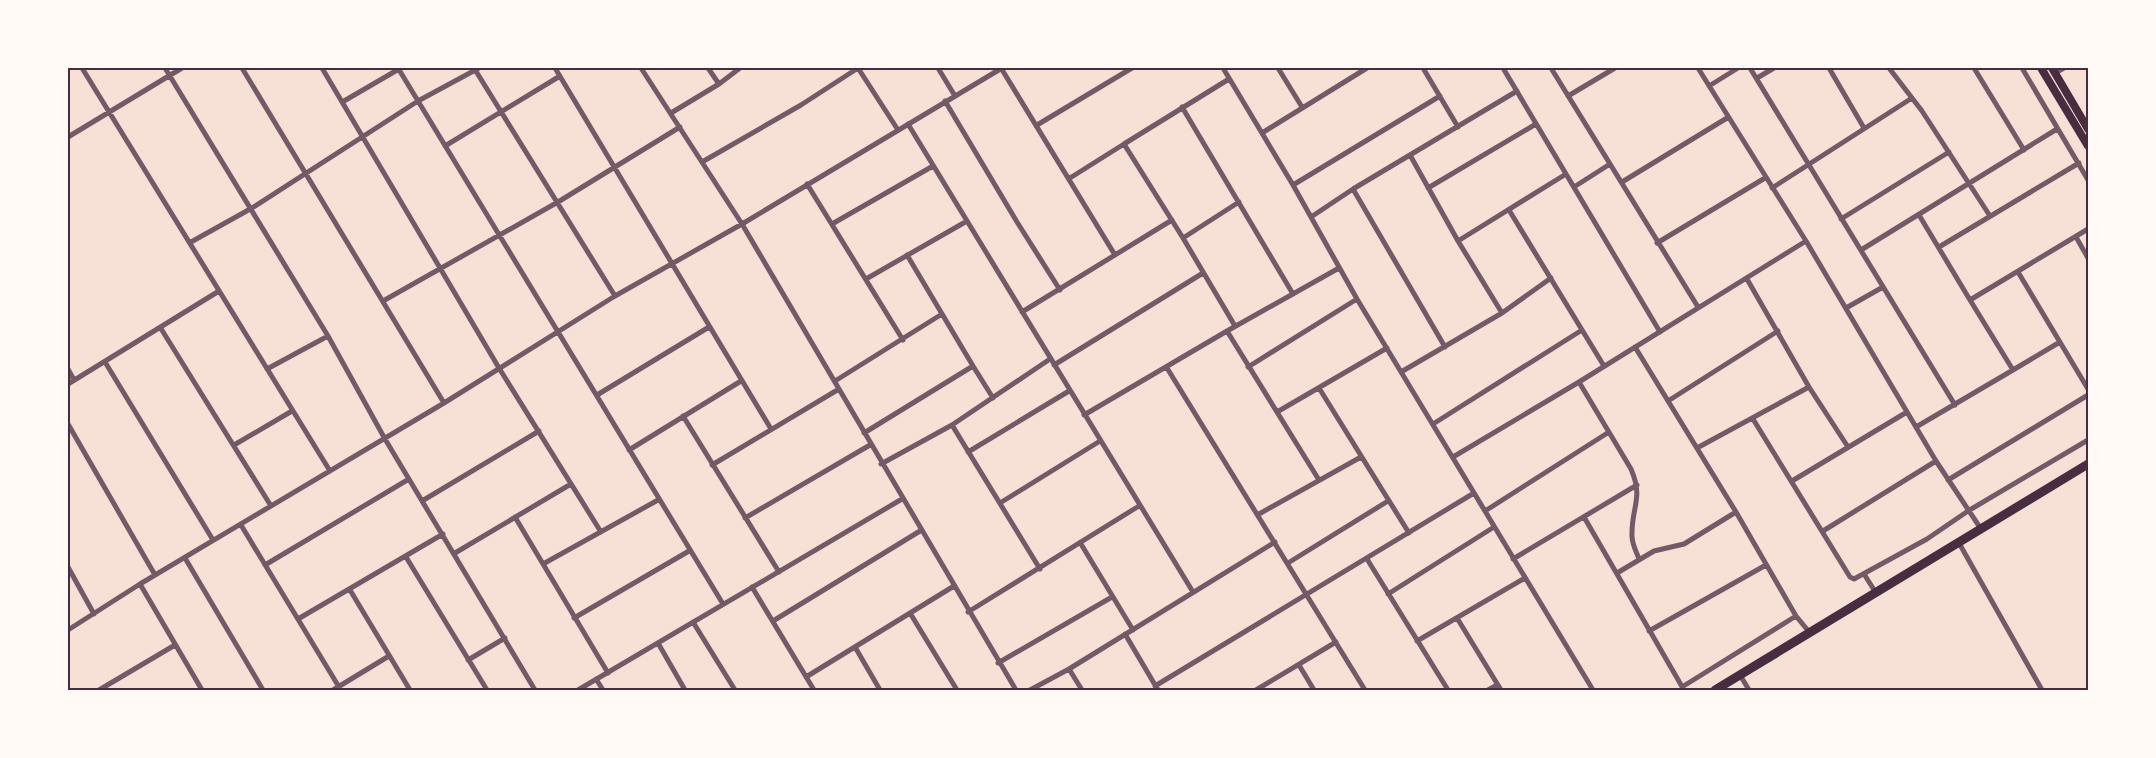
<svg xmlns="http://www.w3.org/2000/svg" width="2156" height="758" font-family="'DejaVu Sans',sans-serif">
  <rect width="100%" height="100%" fill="#f7e1d7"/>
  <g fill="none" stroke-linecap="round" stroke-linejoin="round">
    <path stroke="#755966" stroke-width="5" d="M82,68L330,471
      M165,68L328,336L385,439L535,690
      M242,68L444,403
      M322,68L499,368L601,532
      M398,68L723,604
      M474,68L615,296
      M555,68L771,429
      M641,68L742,224L1016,690
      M708,68L719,84
      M858,68L898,130
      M938,68L955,96
      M1001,68L1115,255
      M1223,68L1293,185L1357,299L1593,690
      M1278,68L1302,107
      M1423,68L1458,127
      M1503,68L1660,332
      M1551,68L1698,307
      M1698,68L1806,241L1936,461L1981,529
      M1750,68L1955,405
      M1829,68L1864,128
      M1889,68L1922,111L1990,216
      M1974,68L2024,150
      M2022,68L2088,180
      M2055,73L2064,68
      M1757,78L1774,68
      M1229,79L1124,144L1183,238L1235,326
      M1709,86L1738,68
      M1568,96L1615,68
      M344,101L399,69
      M945,101L1017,222L1060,290
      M1182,107L1293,294
      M671,113L719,84L740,68
      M908,124L1193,592
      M1037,125L1132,68
      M1262,133L1367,68
      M68,137L182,68
      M445,146L560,76
      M1410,155L1458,241L1502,313
      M702,162L801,105L858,68
      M1070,178L1124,144
      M1622,182L1727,118
      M807,184L903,340
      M1293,185L1440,96
      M1574,187L1610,164
      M1428,188L1536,124
      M1772,188L1912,98
      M1353,189L1445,347
      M1509,210L1604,366
      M1919,215L1970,300
      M1311,217L1353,189L1517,91
      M1841,219L1949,152
      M832,224L933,166
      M2076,237L2088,258
      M1183,238L1239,202
      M1458,241L1566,174
      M191,242L252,208L418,101L479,68
      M1657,243L1765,178
      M1939,247L2079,163
      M1861,250L2057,129
      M907,255L973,366L993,398
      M2018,272L2088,389
      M866,279L967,221
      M1747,279L1809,387L1848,447
      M383,301L558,202L680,127
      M1846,308L1883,287
      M1022,312L1172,220
      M160,327L271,506
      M1227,331L1319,480
      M1635,347L1736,512L1796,616L1810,633
      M105,362L213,540
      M1054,365L1203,273
      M1248,367L1357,299
      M1167,368L1365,690
      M68,369L74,380
      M267,369L328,336
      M2013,370L2060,342
      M1401,372L1502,313L1551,278
      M835,381L942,314
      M1579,382L1631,469C1644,499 1631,507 1632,536C1632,544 1636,551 1639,559
      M68,384L219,291
      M1319,388L1409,533
      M597,395L709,327
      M1668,401L1778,331
      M1277,412L1387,348
      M1084,415L1227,331L1339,268
      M683,416L779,572
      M1753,419L1850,577L1854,579L1927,539L1968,511L2088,440
      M68,424L155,575
      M1433,424L1582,330
      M952,425L1040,569
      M1916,427L2013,370L1970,300L2088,229
      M864,433L973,366
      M234,445L292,411
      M1697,448L1809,387
      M629,450L741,381
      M968,452L1069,391
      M1453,457L1579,382L1806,241
      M881,464L952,425L1050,359
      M712,465L839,389
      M1948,480L2088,395
      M1792,481L1907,412
      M422,501L539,431
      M1000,503L1100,441
      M1485,511L1609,432
      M1259,514L1361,457
      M515,517L608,673
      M1584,517L1684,690
      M745,518L870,445
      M241,525L339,687
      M1823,531L1936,461
      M1959,543L2042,690
      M1081,544L1133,630
      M455,553L571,484
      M406,557L487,690
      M185,558L263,690
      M1367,559L1448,690
      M1513,559L1637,485
      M1288,563L1388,501
      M543,564L658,500
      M265,565L409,479
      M68,567L94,614
      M1617,573L1654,551L1684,544L1736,512
      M1864,574L1876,593
      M140,584L202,690
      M752,587L814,690
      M350,590L410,690
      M1388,594L1494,527
      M968,612L1139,506
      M910,613L957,690
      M574,618L689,551
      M1457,618L1501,690
      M298,619L443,534
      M773,621L920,531
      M693,622L735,690
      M68,630L140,584L444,403L615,296L742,224L1002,68
      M1649,631L1766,565
      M1125,634L1158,690
      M1417,641L1525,578
      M658,643L685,690
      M855,647L880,690
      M468,660L505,638
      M998,663L1112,597
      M1299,665L1314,690
      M1069,669L1082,690
      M1740,675L1749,690
      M806,677L954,586
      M596,679L603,690
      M1155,686L1474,493
      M1682,687L1796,616
      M99,690L175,645
      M333,690L389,656
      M578,690L902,499
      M1030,690L1069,669L1275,542
      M1256,690L1336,642
      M1488,690L1497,685"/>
    <path stroke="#4a2c40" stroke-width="8" d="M2041,68L2088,146
      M2052,68L2088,129"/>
    <path stroke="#4a2c40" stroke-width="9" d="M1715,690L2088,464"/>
  </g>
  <rect width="2156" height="758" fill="none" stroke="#fffaf5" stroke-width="138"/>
  <rect x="69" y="69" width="2018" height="620" fill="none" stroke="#4a2c40" stroke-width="2"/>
</svg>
